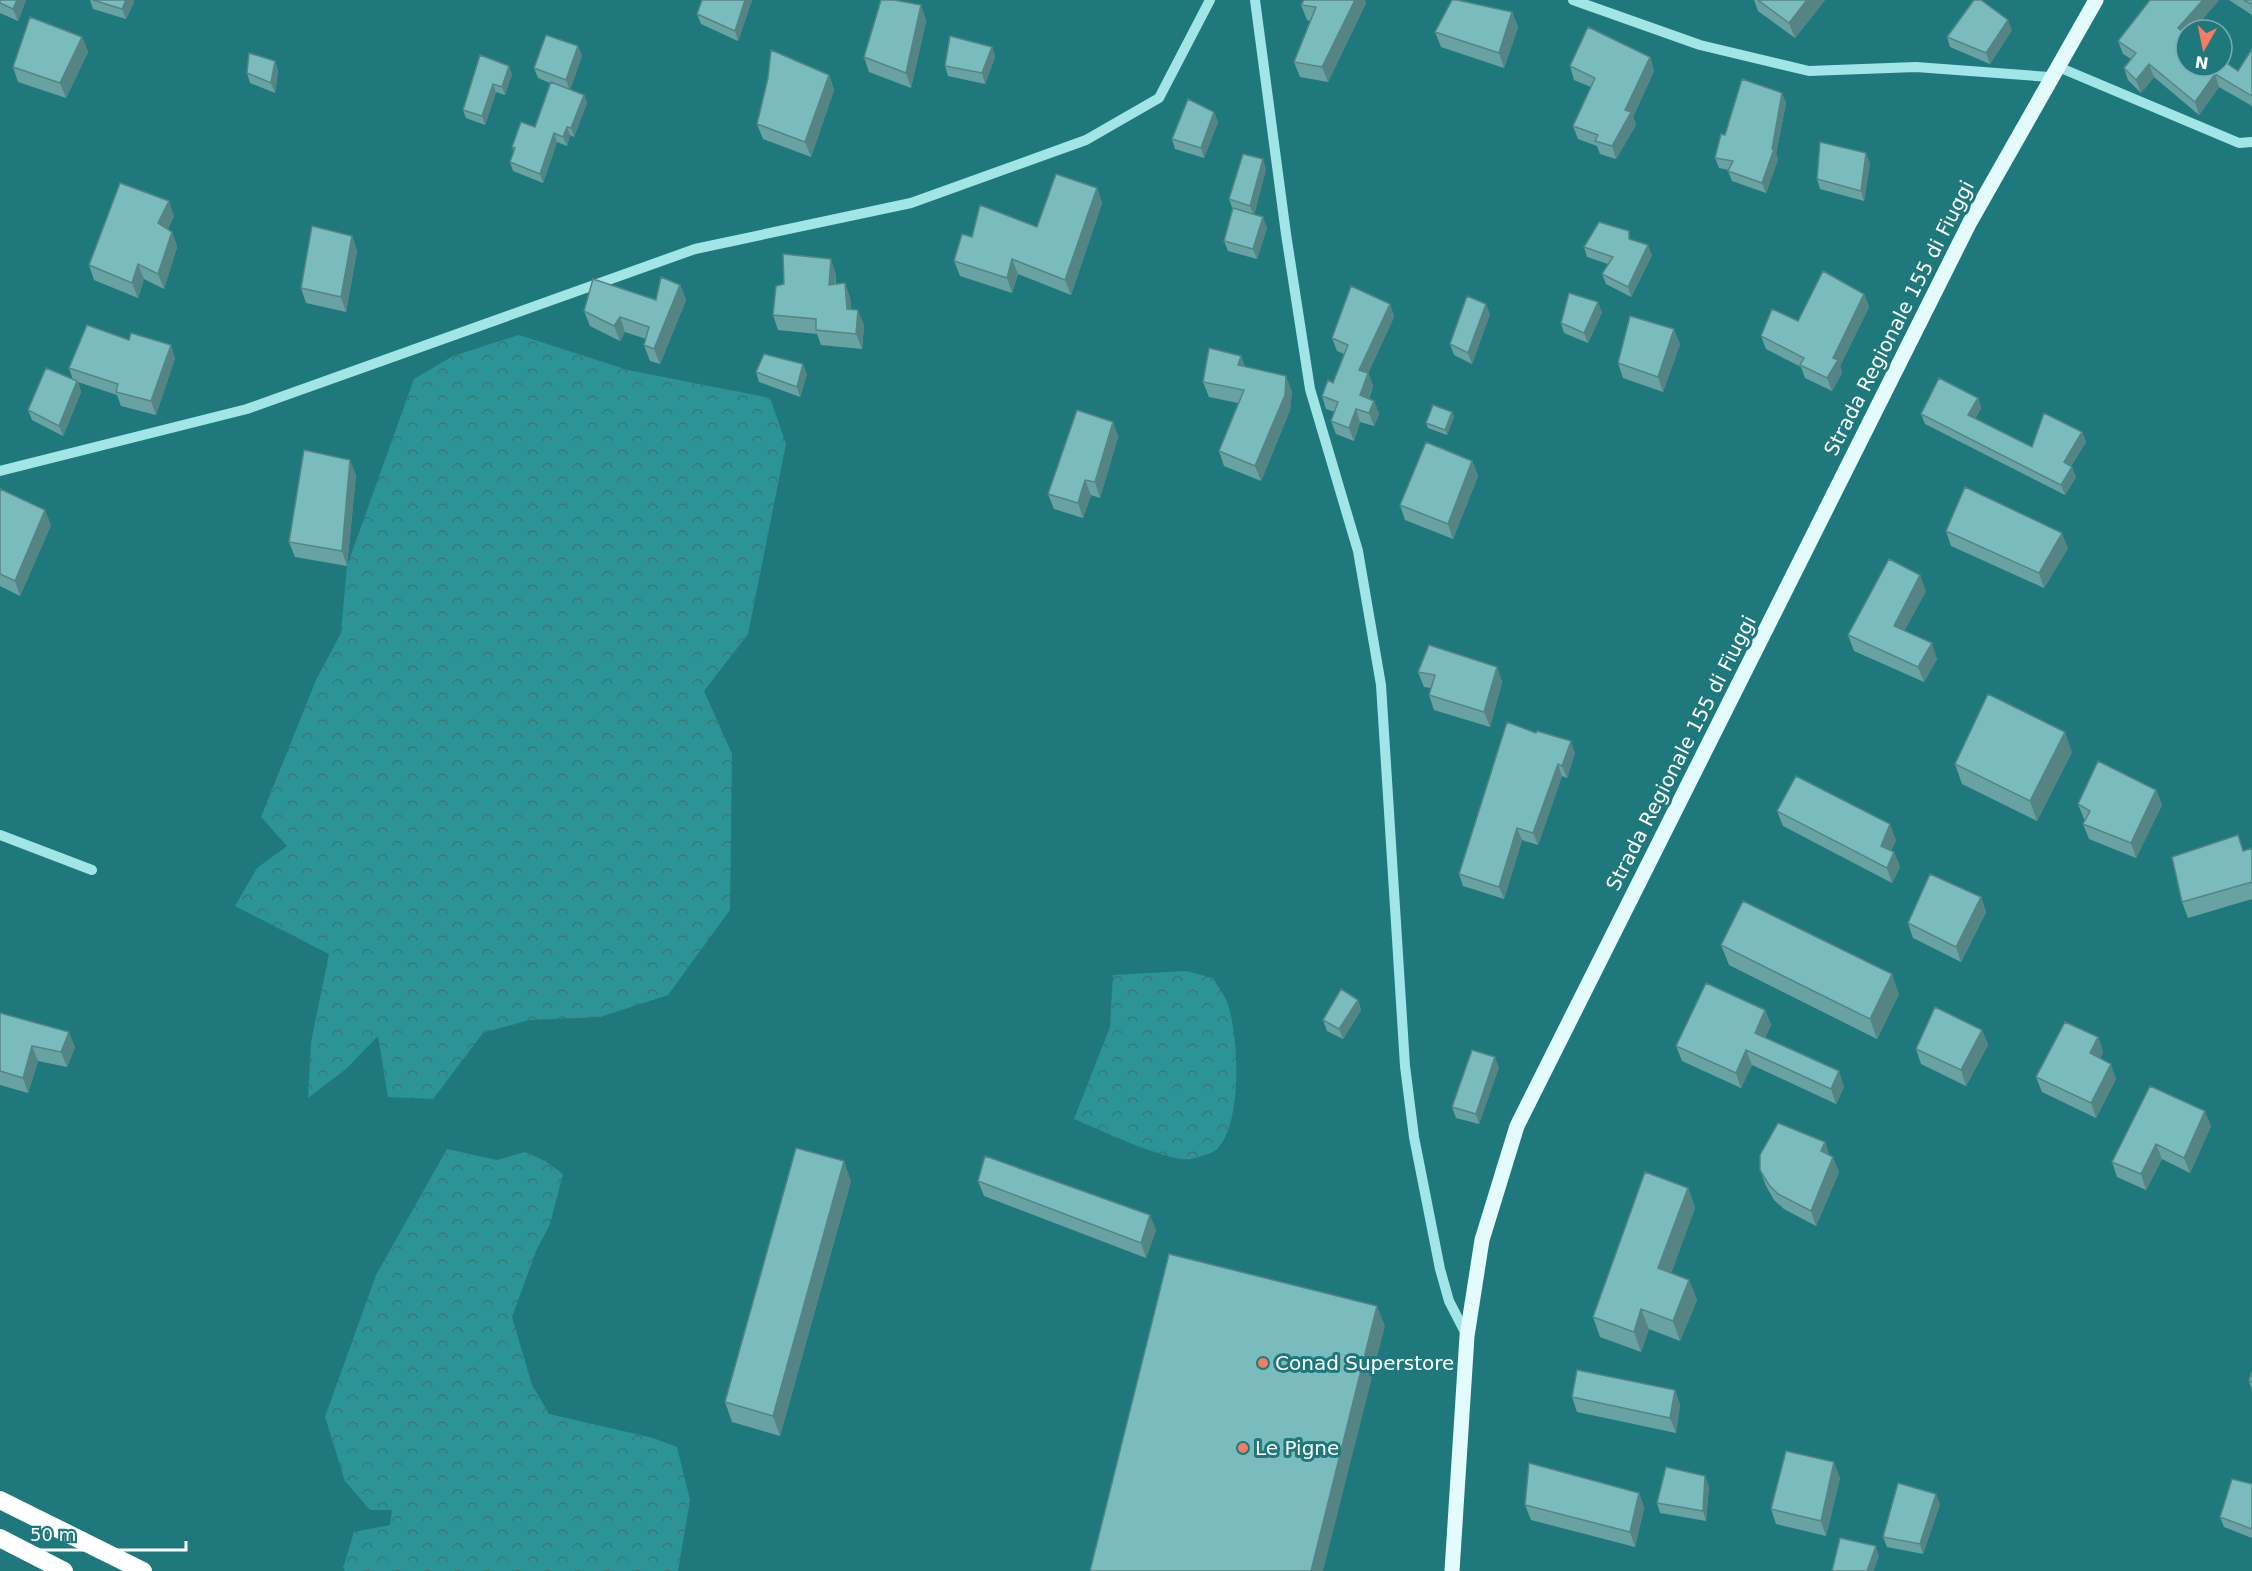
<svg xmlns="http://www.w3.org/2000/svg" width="2252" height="1571" font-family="'DejaVu Sans',sans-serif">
  <defs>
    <pattern id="forest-crowns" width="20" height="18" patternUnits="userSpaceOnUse" patternTransform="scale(1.5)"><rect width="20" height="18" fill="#2c9496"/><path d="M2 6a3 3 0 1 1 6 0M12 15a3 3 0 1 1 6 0" fill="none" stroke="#397778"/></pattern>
  </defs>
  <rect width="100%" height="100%" fill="#1f797c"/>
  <path fill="url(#forest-crowns)" d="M519,335L628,370L770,398L786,444L748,634L704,691L732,754L730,910L668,995L600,1017L529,1020L483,1033L433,1099L388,1097L378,1036L346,1069L308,1098L311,1042L329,954L235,906L257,868L287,846L261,817L316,680L341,633L347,566L414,379L453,356Z
    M1186,971L1213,978C1217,986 1224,994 1227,1002C1239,1034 1243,1124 1217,1149C1212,1154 1198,1157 1191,1159C1169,1163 1098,1129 1074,1119L1110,1027L1113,975Z
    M447,1149L497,1160L525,1152L545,1161L563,1174L550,1224L536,1251L512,1317L532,1385L549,1414L653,1438L677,1447L690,1500L678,1571H345L343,1568L354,1532L390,1525L392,1510H370L345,1481L325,1417L376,1275Z"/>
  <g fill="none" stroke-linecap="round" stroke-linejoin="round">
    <path stroke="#a2e5e7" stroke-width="10" d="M1255,0L1286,234L1310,389L1358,551L1381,685L1405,1066L1414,1137L1440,1269L1449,1301L1467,1336
      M1573,0L1700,45L1809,71L1916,67L2050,77
      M2056,66L2239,143L2252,142
      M0,471L247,409L695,249L911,203L1086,140L1159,98L1210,0
      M0,835L92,870"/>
    <path stroke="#e3fbfd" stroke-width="15" d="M1452,1571L1467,1336L1482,1240L1517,1126L1970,222L2096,0"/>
    <path stroke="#fff" stroke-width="18" d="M0,1500L143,1571
      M0,1538L64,1571"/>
  </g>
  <path fill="#69a2a3" d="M0,0H26L18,21L0,13Z
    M90,0H133L134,2L126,19L93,9Z
    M702,0H752L738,41L701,24L697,14Z
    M1754,0H1825L1795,38L1758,11Z
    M2219,0L2193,30H2186V66L2238,71L2252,49V106L2219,87L2199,115L2154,77L2141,93L2128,80L2124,68L2131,59L2123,54L2118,41Z
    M2229,0H2252V15Z
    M1366,3L1328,82L1300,77L1294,62L1310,21L1307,20L1301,5Z
    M921,5L926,21L911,88L869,72L864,57Z
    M1512,12L1518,27L1504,68L1441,47L1435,32Z
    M2012,30L1990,64L1950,47L1947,37Z
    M82,37L88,52L66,98L18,82L13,67Z
    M578,46L582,56L570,89L584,95L587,103L574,137L570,135L567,146L557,142L543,183L513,171L510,162L514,152L512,147L535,127L550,83L538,78L534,68Z
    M992,47L995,57L985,84L948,76L945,66Z
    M480,55L512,74L505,95L496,92L485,125L466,118L463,110Z
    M1650,57L1654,71L1633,117L1636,125L1616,159L1600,154L1597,146L1578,139L1573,126L1591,87L1574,80L1570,66Z
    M275,61L278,71L275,93L250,83L247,73Z
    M829,75L834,90L811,157L763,139L757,124Z
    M1782,93L1786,103L1776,154L1778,159L1766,193L1732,181L1728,171L1729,170L1719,168L1715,158L1725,135Z
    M1214,112L1218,122L1204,158L1175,149L1172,139Z
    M1870,163L1864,201L1820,189L1817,179Z
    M1266,169L1254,215L1267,228L1257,259L1228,251L1224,241L1233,210L1229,199Z
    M1097,188L1102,203L1071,295L1018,274L1012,293L960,276L954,261L972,237L1037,227Z
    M174,216L168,229L172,232L177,247L164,289L144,279L138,298L94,280L89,265Z
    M352,236L357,251L346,312L306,303L301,288Z
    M1632,240L1652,255L1631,297L1606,284L1602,274L1608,264L1587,257L1584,247Z
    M836,274V284L845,283L850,298L851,309L864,325L862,349L821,345L817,334L778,330L773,315Z
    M680,285L686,300L660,364L650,361L644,345L646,339L625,332L620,341L590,326L584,311L656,300Z
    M1864,294L1869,307L1840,366L1842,373L1832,391L1805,378L1801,367L1766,349L1761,336Z
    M1390,304L1394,317L1368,373L1373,386L1369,399L1374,401L1379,414L1374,426L1360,422L1354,441L1336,434L1331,421L1335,412L1326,409L1322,396L1333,383L1344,354L1337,351L1332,338Z
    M1602,312L1588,343L1564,333L1561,323Z
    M1490,314L1472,364L1454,355L1450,344Z
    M1680,344L1663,392L1623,378L1618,363Z
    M1241,356L1245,367L1292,391L1290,410L1261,481L1224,466L1219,451L1238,403L1209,397L1203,382Z
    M175,358L156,415L121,406L117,395L78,382L81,392L63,436L32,420L28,410L73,380L69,368Z
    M756,372L807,374L800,397L759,382Z
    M1978,398L1981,408L1975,419L2032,447L2082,432L2086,442L2071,466L2076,477L2065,495L1925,424L1921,414Z
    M1452,412L1454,417L1447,435L1428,428L1426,423Z
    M1113,422L1118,437L1100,498L1091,495L1083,518L1054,509L1048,494Z
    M1472,461L1478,476L1453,539L1405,520L1400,505Z
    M356,475L347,566L295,557L289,542Z
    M0,489L51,525L20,596L0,586Z
    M1946,531L2068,548L2044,588L1951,546Z
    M1926,591L1904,631L1937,659L1924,682L1854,651L1848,635Z
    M1497,667L1502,682L1490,727L1434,710L1429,695L1431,688L1424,687L1418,672Z
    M1507,722L1575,753L1567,778L1562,776L1538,845L1522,840L1504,899L1463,886L1459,874Z
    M2072,752L2037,821L1962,784L1955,764Z
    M2156,790L2162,805L2136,858L2089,839L2083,824L2085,820L2084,819L2078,804Z
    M1777,811L1896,840L1891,851L1894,852L1900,867L1892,883L1783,826Z
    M2252,848V899L2188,918L2182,902L2244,851Z
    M1981,897L1986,912L1961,962L1913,938L1908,923Z
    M1721,945L1899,994L1877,1039L1729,965Z
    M1358,1000L1361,1010L1343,1039L1327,1031L1323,1020Z
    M1765,1010L1771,1025L1765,1038L1844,1087L1836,1104L1752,1065L1741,1088L1682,1061L1676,1046Z
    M0,1013L75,1047L67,1067L38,1061L28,1093L0,1085Z
    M1982,1030L1988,1045L1966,1086L1921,1064L1916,1049Z
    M2098,1037L2103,1052L2100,1058L2116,1079L2096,1118L2042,1092L2036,1077Z
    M1499,1067L1479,1124L1456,1118L1452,1107Z
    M2150,1086L2211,1126L2190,1173L2162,1159L2146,1190L2117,1177L2112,1162Z
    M1825,1142L1829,1155L1839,1172L1816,1226L1784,1209L1774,1200L1766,1186L1760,1170Z
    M851,1181L780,1436L732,1422L725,1402Z
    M978,1181L1156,1230L1146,1258L984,1196Z
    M1688,1188L1695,1208L1671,1273L1689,1280L1697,1300L1680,1341L1649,1329L1641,1352L1600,1337L1593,1317Z
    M2252,1371V1390L2249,1381Z
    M1675,1390L1680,1405L1676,1433L1577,1412L1572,1397Z
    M1840,1478L1826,1536L1776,1524L1771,1509Z
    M2252,1484V1538L2224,1527L2220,1517Z
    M1709,1486L1706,1521L1660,1513L1657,1503Z
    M1639,1493L1644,1508L1635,1547L1531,1520L1525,1505Z
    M1940,1504L1923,1554L1887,1547L1883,1537Z"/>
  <path fill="#558485" d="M17,0H26L18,21L13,9Z
    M126,0H133L134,2L126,19L122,9Z
    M745,0H752L738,41L735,31Z
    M1355,0H1365L1366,3L1328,82L1322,67Z
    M1807,0H1825L1795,38L1789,23Z
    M2203,0H2219L2193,30H2186V38L2178,28Z
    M921,5L926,21L911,88L906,73Z
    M1512,12L1518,27L1504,68L1499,53Z
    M2008,20L2012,30L1990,64L1986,53Z
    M82,37L88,52L66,98L60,83Z
    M578,46L582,56L570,91L566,80Z
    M992,47L995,57L985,84L982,73Z
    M1650,57L1654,71L1633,117L1636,125L1616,159L1612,146L1625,110Z
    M275,61L278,71L275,93L271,83Z
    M2149,64L2154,77L2141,93L2136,80Z
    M509,66L512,74L505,95L502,87Z
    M2215,74L2219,87L2199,115L2195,102Z
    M829,75L834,90L811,157L805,142Z
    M493,84L496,92L485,125L482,116Z
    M1782,93L1786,103L1776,154L1778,159L1766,193L1762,183L1772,149Z
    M584,95L587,103L574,137L571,128Z
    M1214,112L1218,122L1204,158L1201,148Z
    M567,127L570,135L567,146L563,137Z
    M554,133L557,142L543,183L540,174Z
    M1866,153L1870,163L1864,201L1861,191Z
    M1263,159L1266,169L1254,216L1250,206Z
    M1097,188L1102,203L1071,295L1065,280Z
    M169,201L174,216L164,238L158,223Z
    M1263,217L1267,228L1257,259L1253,249Z
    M172,232L177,247L164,289L158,274Z
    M352,236L357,251L346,312L341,297Z
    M1648,245L1652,255L1631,297L1628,287Z
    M831,259L836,274L834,300L829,285Z
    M1012,259L1018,274L1012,293L1007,278Z
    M138,264L144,279L138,298L132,283Z
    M845,283L850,298L853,324L847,309Z
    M680,285L686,300L660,364L654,349Z
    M1864,294L1869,307L1840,366L1842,373L1832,391L1827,378L1833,358Z
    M1598,302L1602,312L1588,343L1584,333Z
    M1390,304L1394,317L1364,383L1359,370Z
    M1486,304L1490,314L1472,364L1468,353Z
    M858,310L864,325L862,349L856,334Z
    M620,317L625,332L620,341L614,326Z
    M1674,329L1680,344L1663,392L1658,377Z
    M171,345L175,358L156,415L151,401Z
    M1241,356L1246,371L1238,365Z
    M803,364L807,374L800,397L797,387Z
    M1368,373L1373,386L1365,408L1360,395Z
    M1286,376L1292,391L1290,410L1261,481L1255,466Z
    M77,381L81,392L63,436L59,426Z
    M1978,398L1981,408L1971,426L1968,415Z
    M1374,401L1379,414L1374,426L1369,413Z
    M1356,409L1360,422L1354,441L1349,428Z
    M1452,412L1454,417L1447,435L1445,430Z
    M1113,422L1118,437L1100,498L1095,482Z
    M2082,432L2086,442L2067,472L2064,462Z
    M350,460L356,475L347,566L342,551Z
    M1472,461L1478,476L1453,539L1448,524Z
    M2072,467L2076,477L2065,495L2061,485Z
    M1085,480L1091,495L1083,518L1078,503Z
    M45,510L51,525L20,596L15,581Z
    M2062,533L2068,548L2044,588L2039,573Z
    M1920,575L1926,591L1899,641L1894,626Z
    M1932,643L1937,659L1924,682L1918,667Z
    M1497,667L1502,682L1490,727L1484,712Z
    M2065,732L2072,752L2037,821L2030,801Z
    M1571,741L1575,753L1567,778L1562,766Z
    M1558,764L1562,776L1538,845L1533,833Z
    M2156,790L2162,805L2136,858L2131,843Z
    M1890,824L1896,840L1886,861L1881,846Z
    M1517,828L1522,840L1504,899L1499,887Z
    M1894,852L1900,867L1892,883L1887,868Z
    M1981,897L1986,912L1961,962L1956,947Z
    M1892,974L1899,994L1877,1039L1870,1019Z
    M1358,1000L1361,1010L1343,1039L1339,1029Z
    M1765,1010L1771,1025L1760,1048L1755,1033Z
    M1982,1030L1988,1045L1966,1086L1961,1070Z
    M69,1032L75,1047L67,1067L61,1052Z
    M2098,1037L2103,1052L2095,1068L2090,1053Z
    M32,1046L38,1061L28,1093L23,1078Z
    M1746,1050L1752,1065L1741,1088L1736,1073Z
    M1495,1057L1499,1067L1479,1124L1476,1114Z
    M2111,1064L2116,1079L2096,1118L2091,1103Z
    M1839,1071L1844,1087L1836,1104L1831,1089Z
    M2205,1111L2211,1126L2190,1173L2184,1158Z
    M1825,1142L1830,1157L1821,1151Z
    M2156,1144L2162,1159L2146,1190L2141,1174Z
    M1833,1157L1839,1172L1816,1226L1811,1211Z
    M844,1161L851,1181L780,1436L773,1416Z
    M1688,1188L1695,1208L1666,1288L1658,1268Z
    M1150,1215L1156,1230L1146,1258L1141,1243Z
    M1689,1280L1697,1300L1680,1341L1673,1321Z
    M1377,1306L1385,1326L1323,1571H1311Z
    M1641,1309L1649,1329L1641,1352L1634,1332Z
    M1675,1390L1680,1405L1676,1433L1670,1418Z
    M1834,1462L1840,1478L1826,1536L1821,1521Z
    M1705,1476L1709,1486L1706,1521L1703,1511Z
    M1639,1493L1644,1508L1635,1547L1630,1532Z
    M1936,1494L1940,1504L1923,1554L1920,1544Z
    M1876,1546L1879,1556L1874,1571H1867Z"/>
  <path fill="#7abcbe" stroke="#558485" stroke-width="1.5" d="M0,0H17L13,9L0,3Z
    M93,0H126L122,9Z
    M702,0H745L735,31L697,14Z
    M881,0H894L921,5L906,73L864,57Z
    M1304,0H1355L1322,67L1294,62L1316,7L1301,5Z
    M1452,0H1457L1512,12L1499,53L1435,32Z
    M1758,0H1807L1789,23Z
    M1974,0H1981L2008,20L1986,53L1947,37Z
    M2150,0H2203L2178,28L2186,34V66H2222V60L2238,71L2252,49V96L2215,74L2195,102L2149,64L2136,80L2124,68L2136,53L2118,41Z
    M2244,0H2252V3L2251,4Z
    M30,17L82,37L60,83L13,67Z
    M1588,27L1650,57L1625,110L1631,112L1612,146L1595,141L1598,135L1573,126L1595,78L1570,66Z
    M546,35L578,46L566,80L534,68Z
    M950,36L992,47L982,73L945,66Z
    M771,50L829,75L805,142L757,124L768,78Z
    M249,53L275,61L271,83L247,73Z
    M480,55L509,66L502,87L493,84L482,116L463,110Z
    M1742,79L1782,93L1772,149H1774L1762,183L1728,171L1733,161L1715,158L1721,134L1725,135Z
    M551,82L584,95L571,128L567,127L563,137L554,133L540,174L510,162L515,148L512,147L521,122L535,127Z
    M1188,99L1214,112L1201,148L1172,139Z
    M1820,142L1866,153L1861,191L1817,179Z
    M1243,154L1263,159L1250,206L1229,199Z
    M1056,174L1097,188L1065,280L1012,259L1007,278L954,261L962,234L972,237L980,205L1037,227Z
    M120,183L169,201L158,223L172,232L158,274L138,264L132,283L89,265Z
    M1233,208L1263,217L1253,249L1224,241Z
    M1599,222L1629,231V239L1648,245L1628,287L1602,274L1613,257L1584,247Z
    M312,226L352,236L341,297L301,288Z
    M783,254L831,259L829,285L845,283L847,309L858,310L856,334L816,330V319L773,315L776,286L784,284Z
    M1823,271L1864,294L1833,358L1838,360L1827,378L1800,365L1804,358L1761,336L1772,309L1798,321Z
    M661,277L680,285L654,349L644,345L649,327L620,317L614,326L584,311L593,279L656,300Z
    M1351,286L1390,304L1359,370L1368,373L1360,395L1374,401L1369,413L1356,409L1349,428L1331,421L1338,402L1322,396L1328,380L1333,383L1348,345L1332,338Z
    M1569,293L1598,302L1584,333L1561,323Z
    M1467,296L1486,304L1468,353L1450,344Z
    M1630,316L1674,329L1658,377L1618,363Z
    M87,325L129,340L131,333L171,345L151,401L116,392L118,384L69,368Z
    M1209,348L1241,356L1238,365L1286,376L1285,395L1255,466L1219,451L1244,390L1203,382Z
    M764,354L803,364L797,387L756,372Z
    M46,368L77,381L59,426L28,410Z
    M1939,378L1978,398L1968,415L2032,447L2044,413L2082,432L2064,462L2072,467L2061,485L1921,414Z
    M1433,405L1452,412L1445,430L1426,423Z
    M1077,410L1113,422L1095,482L1085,480L1078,503L1048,494Z
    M1426,442L1472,461L1448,524L1400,505Z
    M304,450L350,460L342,551L289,542Z
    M1965,487L2062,533L2039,573L1946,531Z
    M0,489L45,510L15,581L0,574Z
    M1889,559L1920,575L1894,626L1932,643L1918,667L1848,635Z
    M1429,645L1497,667L1484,712L1429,695L1435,675L1418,672Z
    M1988,694L2065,732L2030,801L1955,764Z
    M1507,722L1536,733L1537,731L1571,741L1562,766L1558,764L1533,833L1517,828L1499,887L1459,874Z
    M2098,761L2156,790L2131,843L2083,824L2090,811L2078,804Z
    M1796,776L1890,824L1881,846L1894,852L1887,868L1777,811Z
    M2238,835L2243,851L2252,848V882L2182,902L2172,857Z
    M1930,874L1981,897L1956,947L1908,923Z
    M1743,901L1892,974L1870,1019L1721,945Z
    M1706,983L1765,1010L1755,1033L1839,1071L1831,1089L1746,1050L1736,1073L1676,1046Z
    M1341,989L1358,1000L1339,1029L1323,1020Z
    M1935,1007L1982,1030L1961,1070L1916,1049Z
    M0,1013L69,1032L61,1052L32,1046L23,1078L0,1071Z
    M2065,1022L2098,1037L2090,1053L2111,1064L2091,1103L2036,1077Z
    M1472,1050L1495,1057L1476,1114L1452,1107Z
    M2150,1086L2205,1111L2184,1158L2156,1144L2141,1174L2112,1162Z
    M1778,1123L1825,1142L1821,1151L1833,1157L1811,1211L1778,1194L1769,1185L1760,1170V1155Z
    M796,1148L844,1161L773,1416L725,1402Z
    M985,1156L1150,1215L1141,1243L978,1181Z
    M1645,1172L1688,1188L1658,1268L1689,1280L1673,1321L1641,1309L1634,1332L1593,1317Z
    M1169,1254L1377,1306L1311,1571H1090Z
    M1577,1370L1675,1390L1670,1418L1572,1397Z
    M2252,1371V1382L2249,1381Z
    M1786,1451L1834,1462L1821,1521L1771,1509Z
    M1529,1463L1639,1493L1630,1532L1525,1505Z
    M1666,1467L1705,1476L1703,1511L1657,1503Z
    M2232,1479L2252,1484V1529L2220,1517Z
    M1898,1483L1936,1494L1920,1544L1883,1537Z
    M1840,1538L1876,1546L1867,1571H1832Z"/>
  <g fill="#f47c62" stroke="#1f797c" stroke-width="2">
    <circle cx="1263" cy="1363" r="6"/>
    <circle cx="1243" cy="1448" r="6"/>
  </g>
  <g text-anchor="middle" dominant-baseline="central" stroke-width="6" stroke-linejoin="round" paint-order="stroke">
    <g font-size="20" fill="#fff" stroke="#1f797c">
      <text transform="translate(1899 318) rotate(-63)">Strada Regionale 155 di Fiuggi</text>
      <text transform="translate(1681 753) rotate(-63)">Strada Regionale 155 di Fiuggi</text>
    </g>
    <g font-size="20" fill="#fff" stroke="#1f797c" text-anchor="start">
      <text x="1275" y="1363">Conad Superstore</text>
      <text x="1255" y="1448">Le Pigne</text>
    </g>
  </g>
  <g transform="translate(2204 48) rotate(189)"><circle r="28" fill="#1f797c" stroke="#79afb0" stroke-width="1.5"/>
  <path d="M0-4.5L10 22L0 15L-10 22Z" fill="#f47c62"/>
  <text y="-9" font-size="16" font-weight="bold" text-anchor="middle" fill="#ffffff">N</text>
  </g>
  <path d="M21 1541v9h165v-9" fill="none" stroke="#ffffff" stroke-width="3"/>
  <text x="30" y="1541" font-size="18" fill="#ffffff" stroke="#1f797c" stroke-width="4.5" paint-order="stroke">50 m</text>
</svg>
